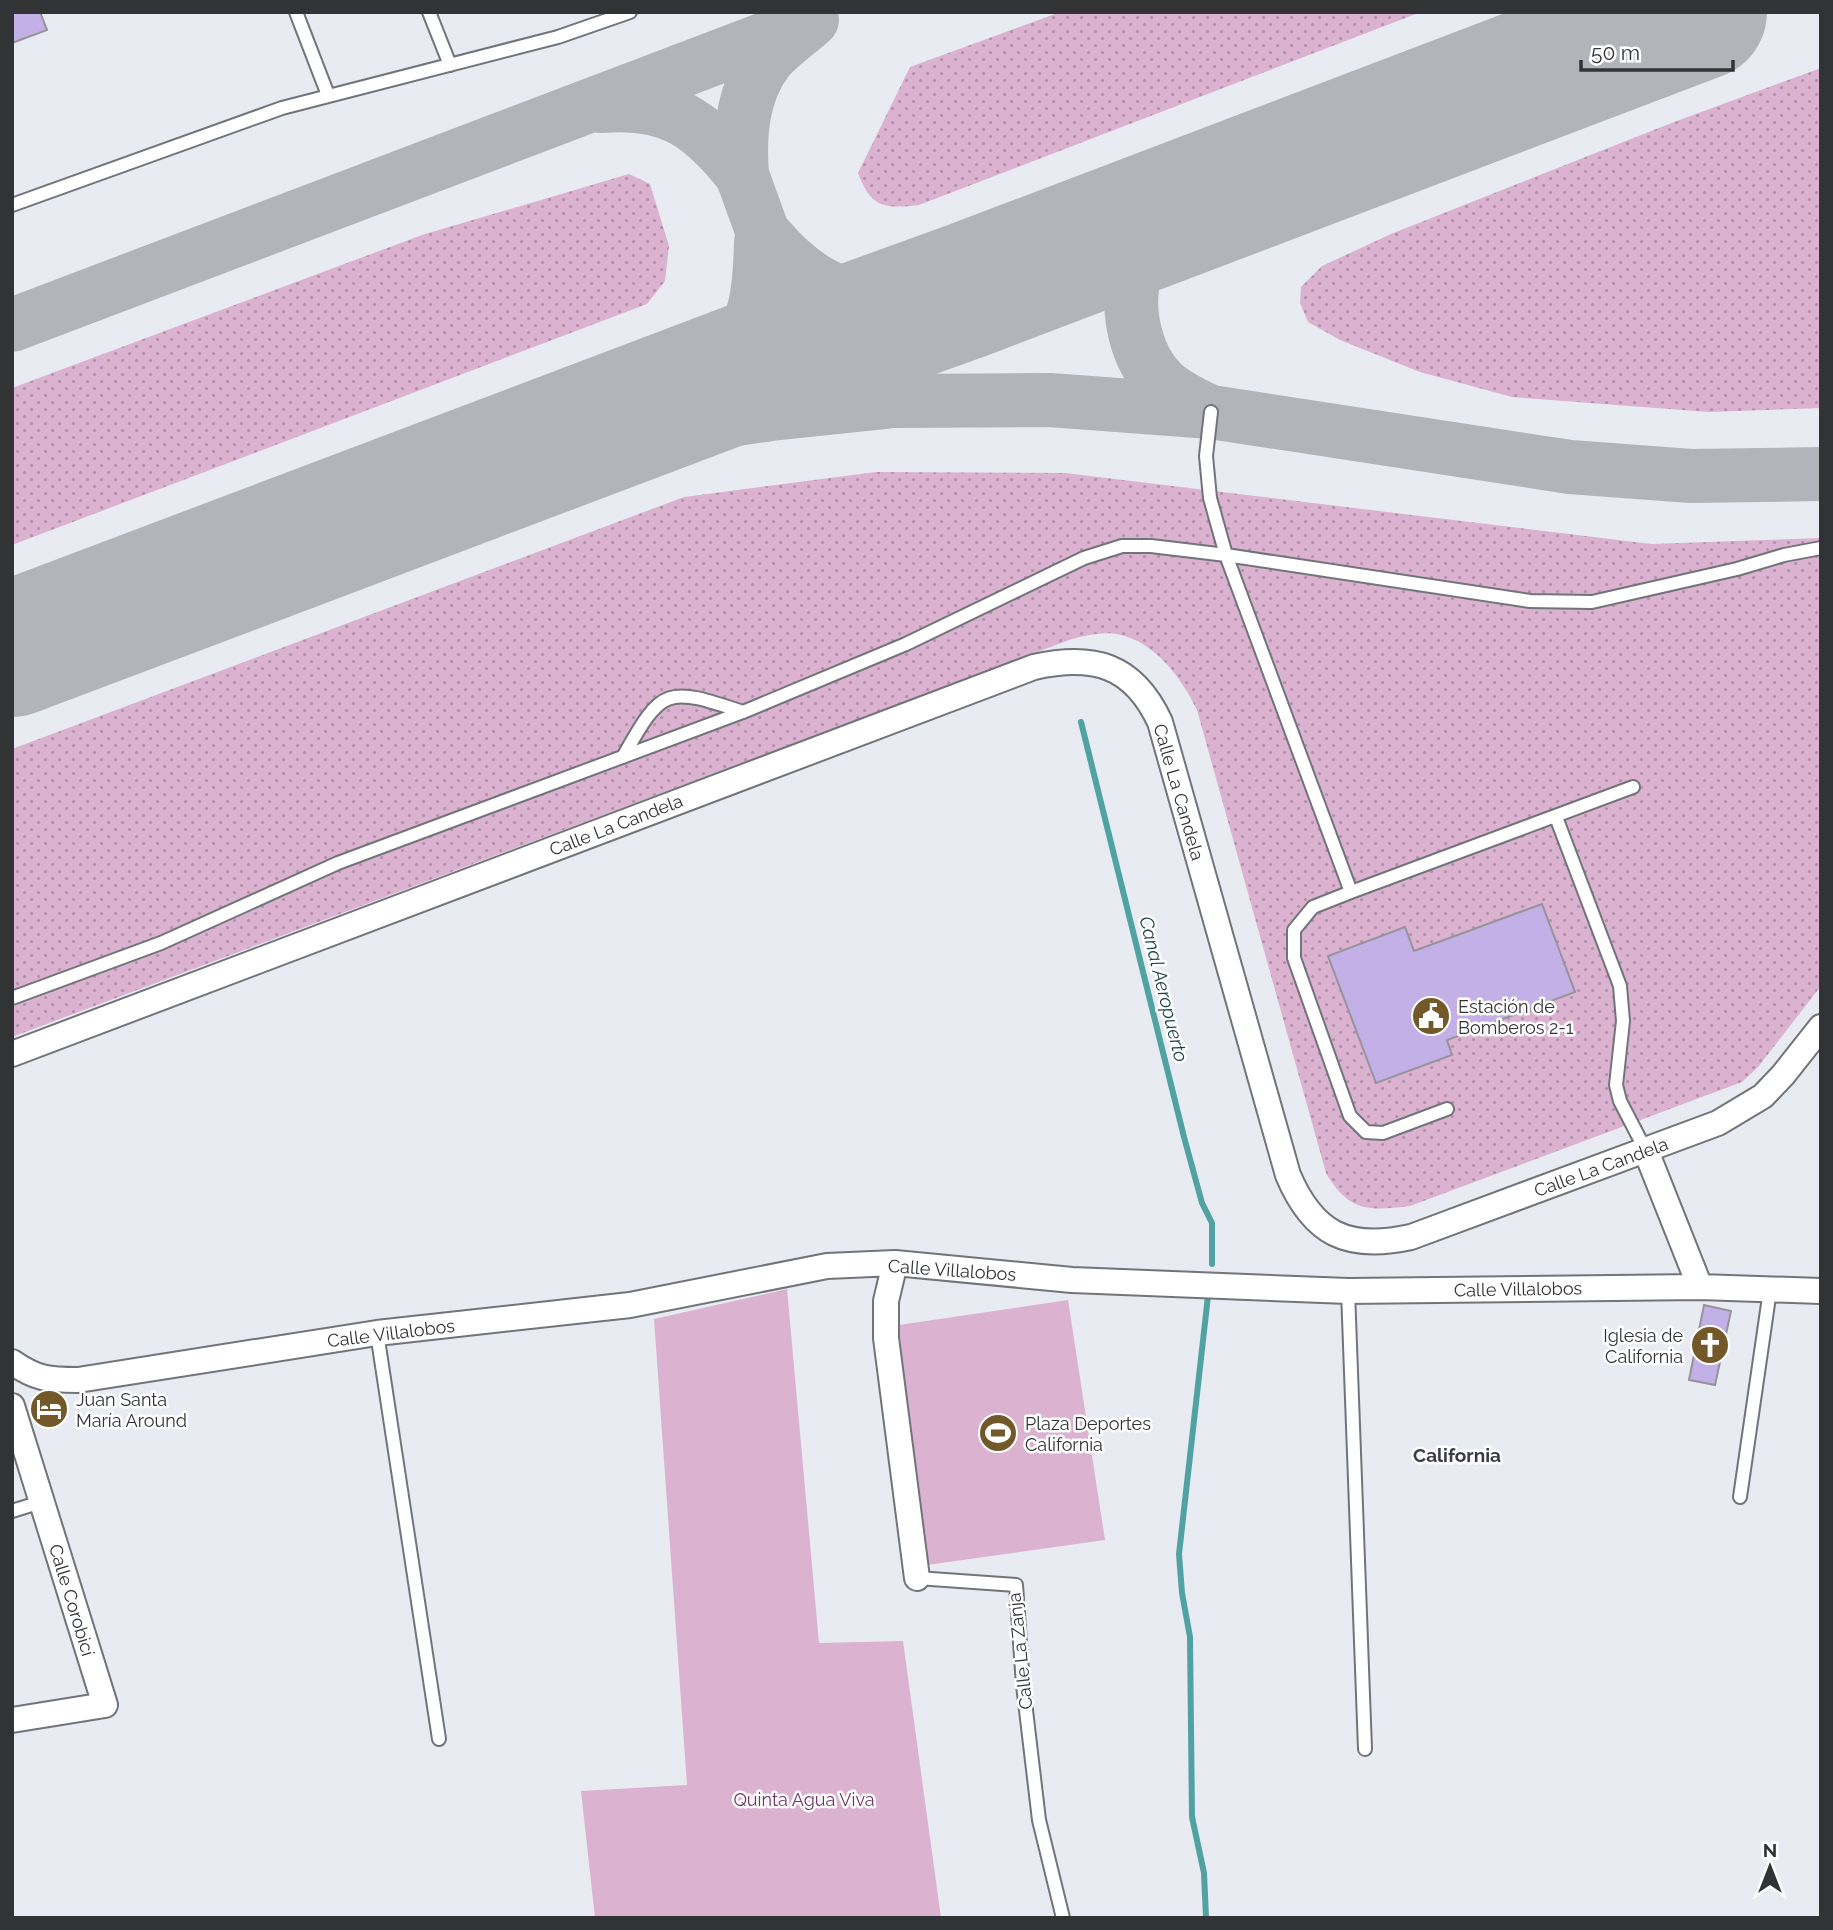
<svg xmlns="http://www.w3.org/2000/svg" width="1833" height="1930" font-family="Raleway,sans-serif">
  <defs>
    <pattern id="grass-dots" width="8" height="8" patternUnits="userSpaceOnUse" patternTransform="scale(1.75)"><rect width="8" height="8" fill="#dcb2d1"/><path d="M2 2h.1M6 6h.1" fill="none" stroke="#b391aa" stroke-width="1.8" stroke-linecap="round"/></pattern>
  </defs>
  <rect width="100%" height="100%" fill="#e8ebf1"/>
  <path fill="url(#grass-dots)" d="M1060,12H1421L919,205C884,209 871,208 858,173L910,67Z
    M1821,68V408L1709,412L1512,397L1420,372L1340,340L1308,322L1300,303L1301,287L1322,266L1391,234L1674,122Z
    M629,174L650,184L669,246L665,281L647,304L12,545V388L422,235Z
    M876,472L1065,473L1651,544L1821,538V986L1758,1067L1742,1082L1410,1206C1368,1211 1349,1212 1326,1173L1197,710C1182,679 1157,644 1121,635C1105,631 1089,635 1072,639L12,1037V749L684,497Z"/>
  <path fill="#dcb2d1" d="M787,1289L819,1643L903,1641L941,1918H595L581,1791L687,1785L654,1319Z
    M1068,1300L1105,1540L927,1565L892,1326Z"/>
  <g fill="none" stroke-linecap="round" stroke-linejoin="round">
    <path stroke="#51a3a3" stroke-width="6" d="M1081,722L1184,1137L1202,1203L1212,1223V1264
      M1206,1918L1204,1873L1192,1817L1190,1637L1182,1593L1179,1554L1208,1296"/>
    <path stroke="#b2b4b9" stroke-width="54" d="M812,20C798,33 779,45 767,60C742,93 739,135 742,175L805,349L819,367L839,384L867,396L898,401L1050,400L1211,412L1570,467L1691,476L1821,474
      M1654,29L1676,12
      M601,106C669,100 701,123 742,175
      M1172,211C1158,231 1140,253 1134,277C1126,312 1136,359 1163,384C1176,396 1194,404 1210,412
      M767,237C803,279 840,302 897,302C921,302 947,294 971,289
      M12,325L794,28
      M691,393C703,383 719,373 729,361C757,326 760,286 761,242
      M490,468L690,426L771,414L886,402"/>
    <path stroke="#b2b4b9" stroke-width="136" d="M12,649L805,349L971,289L1699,12"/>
  </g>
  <path fill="#c3b0e7" stroke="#96949b" stroke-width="2" d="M12,12H40L47,30L12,43Z
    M1542,904L1575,992L1447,1040L1452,1055L1376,1083L1328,956L1405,927L1414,951Z
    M1704,1305L1731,1311L1715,1385L1689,1380Z"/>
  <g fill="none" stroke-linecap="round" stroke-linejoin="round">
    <defs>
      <path id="lane" d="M296,12L328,95
        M429,12L450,65
        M12,205L282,108L558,37L630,12
        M1211,412L1206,456L1210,498L1226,555L1351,892L1633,787
        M623,757C662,687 666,686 743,712
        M1556,817L1620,986L1623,1021L1616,1085L1620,1101L1646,1151
        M1351,892L1313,907L1294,930V958L1350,1116L1366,1132L1383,1133L1447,1109
        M12,998L161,943L338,863L743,712L906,644L1084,558L1122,546H1151L1226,555L1530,601L1592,602L1737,569L1784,555L1821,548
        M1348,1291L1365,1749
        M377,1333L439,1739
        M1740,1497L1770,1290
        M12,1511L41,1502
        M917,1578L1016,1585L1023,1685L1039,1820L1063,1918"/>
      <path id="street" d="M12,1054L1034,667C1093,654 1133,664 1160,722L1288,1175C1313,1234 1347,1251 1411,1237L1718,1123L1763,1096L1783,1075L1821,1027
        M1646,1151L1700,1287
        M895,1263L886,1301V1338L917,1578
        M12,1362C36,1379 49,1380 78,1380L377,1333L630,1305L827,1266L895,1263L1072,1280L1348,1291L1700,1287L1821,1291
        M12,1406L105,1705L12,1720"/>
    </defs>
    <use href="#lane" stroke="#717479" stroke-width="16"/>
    <use href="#street" stroke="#717479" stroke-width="28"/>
    <use href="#lane" stroke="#fff" stroke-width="12"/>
    <use href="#street" stroke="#fff" stroke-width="24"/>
  </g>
  <defs>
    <symbol id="civic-disc" viewBox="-11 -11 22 22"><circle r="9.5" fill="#73582a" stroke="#fff"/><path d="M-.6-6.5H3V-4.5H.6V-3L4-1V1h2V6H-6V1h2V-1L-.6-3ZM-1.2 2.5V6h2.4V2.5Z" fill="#fff"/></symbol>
    <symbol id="church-disc" viewBox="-11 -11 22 22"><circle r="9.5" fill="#73582a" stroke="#fff"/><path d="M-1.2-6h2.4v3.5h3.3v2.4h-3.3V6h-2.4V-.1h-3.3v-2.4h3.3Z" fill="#fff"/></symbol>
    <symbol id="hotel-disc" viewBox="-11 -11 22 22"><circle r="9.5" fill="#73582a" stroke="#fff"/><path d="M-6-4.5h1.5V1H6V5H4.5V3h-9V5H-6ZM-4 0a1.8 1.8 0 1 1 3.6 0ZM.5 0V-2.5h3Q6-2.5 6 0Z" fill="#fff"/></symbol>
    <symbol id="stadium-disc" viewBox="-11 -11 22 22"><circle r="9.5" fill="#73582a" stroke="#fff"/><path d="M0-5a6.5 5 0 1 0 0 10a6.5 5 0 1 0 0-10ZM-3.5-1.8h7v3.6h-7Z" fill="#fff"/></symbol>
  </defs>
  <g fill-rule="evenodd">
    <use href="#civic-disc" x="1409" y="994" width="44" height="44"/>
    <use href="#church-disc" x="1688" y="1323" width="44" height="44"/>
    <use href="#hotel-disc" x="27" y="1387" width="44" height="44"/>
    <use href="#stadium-disc" x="976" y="1411" width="44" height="44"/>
  </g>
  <g text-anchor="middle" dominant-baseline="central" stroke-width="5" stroke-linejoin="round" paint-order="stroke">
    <g font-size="18" fill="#323335" stroke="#fff">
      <text transform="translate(1179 792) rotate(74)">Calle La Candela</text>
      <text transform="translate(616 825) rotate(-21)">Calle La Candela</text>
      <text transform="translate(1601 1167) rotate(-20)">Calle La Candela</text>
      <text transform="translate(952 1270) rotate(4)">Calle Villalobos</text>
      <text transform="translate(1518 1289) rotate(-1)">Calle Villalobos</text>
      <text transform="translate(391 1333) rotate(-7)">Calle Villalobos</text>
      <text transform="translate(72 1600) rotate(73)">Calle Corobicí</text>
      <text transform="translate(1020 1651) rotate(-96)">Calle La Zanja</text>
    </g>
    <g font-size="18" fill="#323335" stroke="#fff" text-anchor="start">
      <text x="1458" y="1006">Estación de<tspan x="1458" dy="21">Bomberos 2-1</tspan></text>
      <text x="1683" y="1335" text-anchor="end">Iglesia de<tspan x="1683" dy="21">California</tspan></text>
      <text x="76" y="1399">Juan Santa<tspan x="76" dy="21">María Around</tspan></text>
      <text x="1025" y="1423">Plaza Deportes<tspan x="1025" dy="21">California</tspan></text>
    </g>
    <g font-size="18" fill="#723466" stroke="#fff">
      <text x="804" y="1799">Quinta Agua Viva</text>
    </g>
    <g font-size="19" font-style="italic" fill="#1d4343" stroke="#fff">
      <text transform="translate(1164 989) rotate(76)">Canal Aeropuerto</text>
    </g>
    <g font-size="19" font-weight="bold" fill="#393c41" stroke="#fff">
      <text x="1457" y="1455">California</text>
    </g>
  </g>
  <rect width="1833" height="1930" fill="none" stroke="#323335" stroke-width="28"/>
  <g transform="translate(1770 1867)" stroke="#ffffff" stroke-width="5" paint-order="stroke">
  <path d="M0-5L12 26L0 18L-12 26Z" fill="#323335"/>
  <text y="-10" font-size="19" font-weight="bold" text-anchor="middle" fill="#323335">N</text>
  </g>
  <path d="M1581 60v10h152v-10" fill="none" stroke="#323335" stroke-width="3.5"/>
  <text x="1591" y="60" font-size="21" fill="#323335" stroke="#ffffff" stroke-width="5" paint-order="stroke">50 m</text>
</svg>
